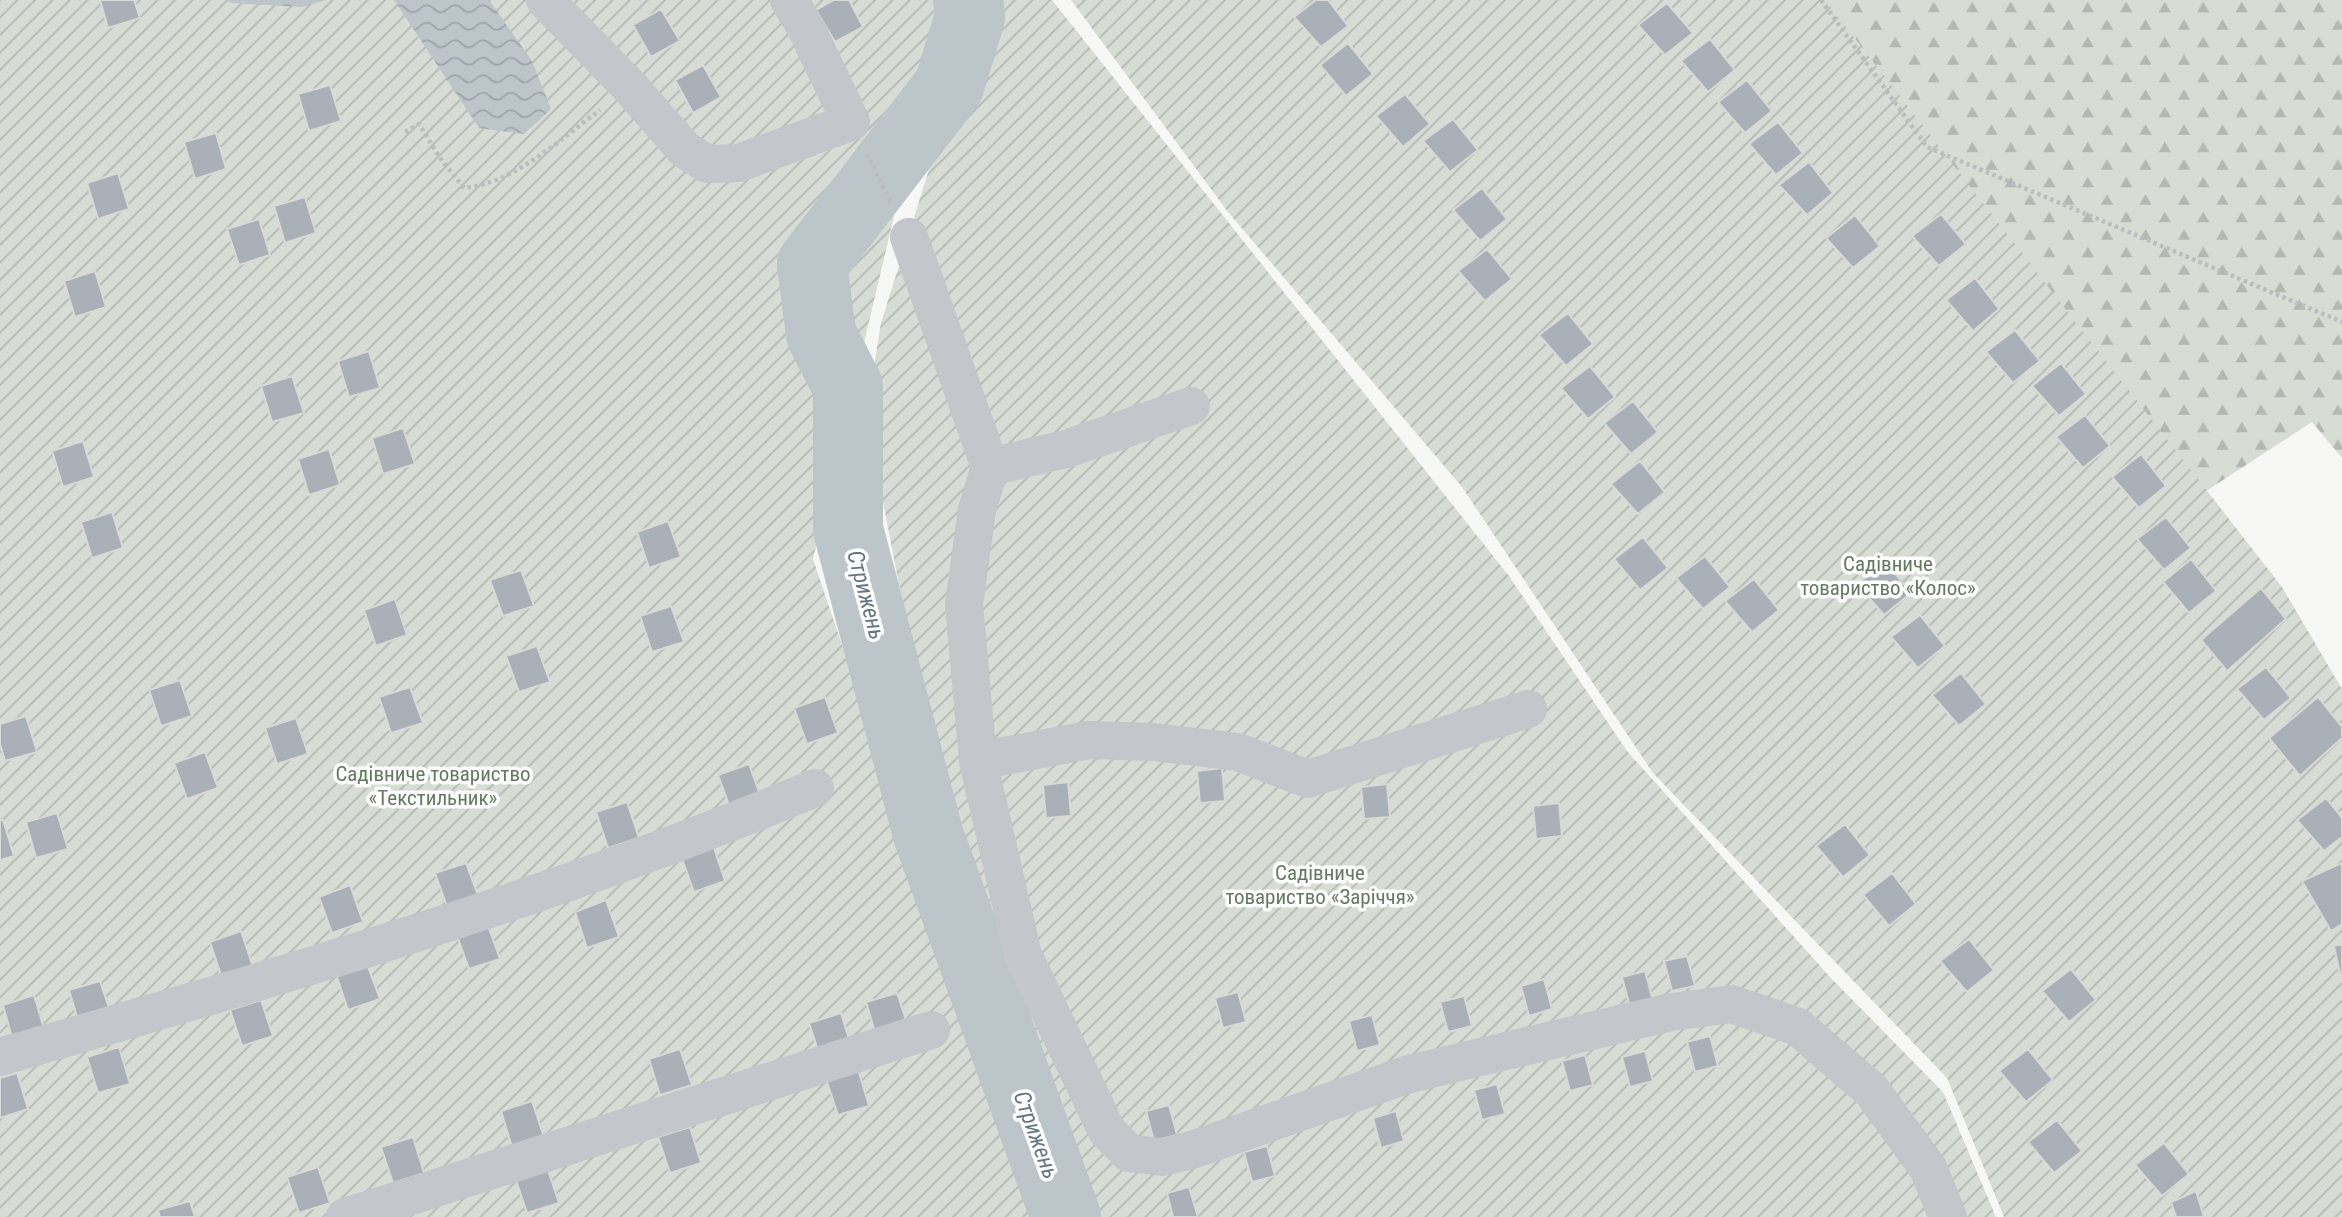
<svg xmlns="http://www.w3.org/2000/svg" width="2342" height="1217" font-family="'Roboto Condensed',sans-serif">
  <defs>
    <pattern id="forest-firs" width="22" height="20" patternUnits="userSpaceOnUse" patternTransform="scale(1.75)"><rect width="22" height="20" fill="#d7ddd4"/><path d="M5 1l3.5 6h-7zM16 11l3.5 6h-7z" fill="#b2b8b2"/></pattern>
    <pattern id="garden-furrows" width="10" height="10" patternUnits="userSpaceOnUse" patternTransform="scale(1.75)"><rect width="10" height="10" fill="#d7ddd4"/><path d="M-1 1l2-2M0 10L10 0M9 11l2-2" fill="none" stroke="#b2b8b2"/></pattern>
    <pattern id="water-waves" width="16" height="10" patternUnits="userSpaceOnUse" patternTransform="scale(1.75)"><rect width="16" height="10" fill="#bbc5ca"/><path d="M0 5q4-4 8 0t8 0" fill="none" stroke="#9ca5aa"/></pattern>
  </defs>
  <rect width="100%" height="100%" fill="#f7f8f5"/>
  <path fill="url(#forest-firs)" d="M1823,0H2342V458L2312,422L2200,495Z"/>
  <path fill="url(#garden-furrows)" d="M0,0H945L813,559L1035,1217H0Z
    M982,0H1052L1509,576L1627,751L1830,977L1943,1092L1996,1217H1092L977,909L901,595L866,414L881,323Z
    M1071,0H1825L2282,587L2342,689V1217H2004L1947,1078L1653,773L1462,487L1228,212Z"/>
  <path fill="url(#water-waves)" d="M227,0H326L302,7L231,3Z
    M394,0H489L532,61L551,109L524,134L479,128Z"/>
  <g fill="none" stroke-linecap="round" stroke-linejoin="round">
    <path stroke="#bbc5ca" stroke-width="70" d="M968,0L970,17L949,86L812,264L821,334L848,387V529L928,834L1066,1217"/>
  </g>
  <path fill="#aab0b7" stroke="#d9d9d7" stroke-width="2" d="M100,0H134L140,18L108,28Z
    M834,0H849L863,27L835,42L816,10Z
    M1316,0H1328L1348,26L1321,47L1294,17Z
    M1667,3L1693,33L1665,55L1638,25Z
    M661,9L680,41L651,57L633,25Z
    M1710,39L1735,70L1708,92L1681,61Z
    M1348,43L1373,74L1346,96L1320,65Z
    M703,65L721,97L693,113L675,80Z
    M1747,80L1772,111L1745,133L1718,102Z
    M330,85L341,121L309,131L298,94Z
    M1405,94L1430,124L1403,147L1376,116Z
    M1453,119L1478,150L1450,172L1423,141Z
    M1778,122L1803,153L1776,175L1749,144Z
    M216,133L226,169L195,179L184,142Z
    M1809,162L1833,193L1807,215L1779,185Z
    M118,173L129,209L98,219L87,183Z
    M1482,188L1507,219L1480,241L1453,210Z
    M305,197L316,233L285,243L274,206Z
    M1941,214L1966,244L1939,266L1912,236Z
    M1855,215L1880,246L1853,268L1826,238Z
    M259,219L270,255L239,265L227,229Z
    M1487,249L1512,279L1485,301L1458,271Z
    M95,271L106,307L75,317L64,281Z
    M1975,278L1999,309L1973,331L1946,300Z
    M1568,313L1593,344L1566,366L1539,335Z
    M2015,330L2040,361L2013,383L1986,352Z
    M369,351L380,388L349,397L338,361Z
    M2061,363L2086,394L2059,416L2032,386Z
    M1590,366L1615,397L1588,419L1561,388Z
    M292,376L304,413L272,422L261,386Z
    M1633,401L1658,432L1631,454L1604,423Z
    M2085,415L2110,446L2083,468L2056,437Z
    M403,428L415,464L383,474L372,438Z
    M83,441L94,477L63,487L52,451Z
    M329,449L340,485L309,495L298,459Z
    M2141,454L2166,486L2139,508L2112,477Z
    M1640,461L1665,492L1638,514L1611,484Z
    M112,512L123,548L92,558L81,522Z
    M2166,517L2191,548L2164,570L2137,539Z
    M668,521L681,557L649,568L637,532Z
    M1643,537L1668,568L1640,590L1614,559Z
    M1705,556L1730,587L1703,609L1676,578Z
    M2191,559L2216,591L2189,613L2163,582Z
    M1886,562L1911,593L1884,615L1857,584Z
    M521,570L534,606L503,616L490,580Z
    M1754,579L1779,610L1752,632L1725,601Z
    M2261,588L2286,619L2227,671L2201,640Z
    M395,599L407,635L376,646L364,610Z
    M671,606L684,642L652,652L640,616Z
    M1920,615L1945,646L1918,668L1891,637Z
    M537,646L550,682L519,692L506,656Z
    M2266,667L2291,698L2264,720L2237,689Z
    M1961,673L1986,704L1959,726L1932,695Z
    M180,680L192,716L161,726L149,690Z
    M410,687L423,723L391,733L379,697Z
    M825,697L838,733L807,744L794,708Z
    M2318,697L2342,727V738L2300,776L2269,738Z
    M26,716L37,752L5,761L0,744V724Z
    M296,718L308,754L277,764L265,728Z
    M205,752L218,788L187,799L174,763Z
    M749,764L762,800L731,810L718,775Z
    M1222,768L1225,801L1200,803L1197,771Z
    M1068,782L1071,816L1046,818L1043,785Z
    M1387,784L1390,817L1364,819L1361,787Z
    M2326,798L2342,818V837L2324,851L2297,820Z
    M627,802L639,838L608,848L596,812Z
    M1559,803L1562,836L1536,839L1533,806Z
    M57,813L68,849L36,858L26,822Z
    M0,820H3L14,856L0,860Z
    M1845,824L1870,855L1843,877L1816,846Z
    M713,845L725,881L694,892L681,856Z
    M466,863L479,898L448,909L435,873Z
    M2342,863V924L2331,931L2302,881Z
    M1892,873L1916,904L1889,926L1863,895Z
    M350,885L363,922L332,933L319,897Z
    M606,900L619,937L587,948L575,912Z
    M487,923L500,959L469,969L456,933Z
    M241,931L253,967L222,978L210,942Z
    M1969,939L1994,970L1967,992L1940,961Z
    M2342,944V983L2334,946Z
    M1687,956L1695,986L1672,991L1664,961Z
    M367,964L380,999L348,1010L336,974Z
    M2071,969L2096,1000L2069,1022L2042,991Z
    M1645,971L1653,1001L1630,1007L1622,977Z
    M1544,979L1552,1009L1529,1016L1521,986Z
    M100,981L112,1017L80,1027L69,990Z
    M1238,992L1246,1022L1223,1028L1215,998Z
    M897,993L909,1029L877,1039L866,1002Z
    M34,995L45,1032L13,1041L3,1005Z
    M1464,996L1472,1026L1448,1032L1440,1002Z
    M261,1000L273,1036L242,1046L230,1010Z
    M841,1013L852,1049L821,1059L809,1023Z
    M1372,1015L1380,1045L1357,1051L1349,1021Z
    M1710,1036L1718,1066L1695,1072L1687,1042Z
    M119,1047L130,1084L98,1093L87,1057Z
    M680,1049L692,1085L660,1095L649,1059Z
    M2028,1049L2053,1080L2026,1102L1999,1071Z
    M1645,1051L1653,1081L1630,1087L1622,1057Z
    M1585,1055L1593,1085L1570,1091L1562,1061Z
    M858,1069L869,1106L838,1115L826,1079Z
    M17,1073L28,1109L0,1118V1078Z
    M1497,1084L1505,1114L1482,1120L1474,1090Z
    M532,1101L544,1137L512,1147L501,1111Z
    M1169,1105L1177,1135L1154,1141L1146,1111Z
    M1396,1111L1404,1141L1381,1148L1373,1118Z
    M2057,1120L2082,1151L2054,1173L2028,1142Z
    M690,1127L701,1163L670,1173L658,1137Z
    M413,1137L424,1173L393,1183L381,1147Z
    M2164,1143L2189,1174L2162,1196L2135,1165Z
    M1267,1146L1275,1176L1252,1182L1244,1152Z
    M318,1167L330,1203L299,1213L287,1177Z
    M547,1167L559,1203L527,1213L515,1177Z
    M1189,1187L1198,1217H1173L1167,1193Z
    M2196,1191L2204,1217H2176L2171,1202Z
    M190,1201L195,1217H160L158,1210Z"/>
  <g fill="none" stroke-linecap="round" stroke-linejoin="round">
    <path stroke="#bbbdc0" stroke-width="4.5" stroke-dasharray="3.5 3.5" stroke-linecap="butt" d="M1821,0L1927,147L2342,322
      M405,132L419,124L440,158L464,188C515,183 560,139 600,110
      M867,154L891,203"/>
    <path stroke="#c3c6ca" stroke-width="38" d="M545,0L631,88L684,149L707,164L739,163L851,122L806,28L789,0
      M909,237L990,467L977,510L964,604L978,761L1023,955L1107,1131L1129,1153L1162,1157L1192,1150L1409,1074L1671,1012L1732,1004L1798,1027L1871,1090L1928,1168L1948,1217
      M990,467L1066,449L1191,406
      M978,761L1089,740L1154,742L1238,752L1308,779L1528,709
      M0,1057C275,978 551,899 815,788
      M345,1217L931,1030"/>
  </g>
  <g text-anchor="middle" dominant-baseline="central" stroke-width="7" stroke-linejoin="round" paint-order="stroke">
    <g font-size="21" fill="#657862" stroke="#fff">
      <text x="1888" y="564">Садівниче<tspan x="1888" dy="24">товариство «Колос»</tspan></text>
      <text x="433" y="774">Садівниче товариство<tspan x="433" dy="24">«Текстильник»</tspan></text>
      <text x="1320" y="873">Садівниче<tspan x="1320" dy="24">товариство «Заріччя»</tspan></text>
    </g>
    <g font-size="23" font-style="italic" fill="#637681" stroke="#fff">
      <text transform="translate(866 595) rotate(75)">Стрижень</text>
      <text transform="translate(1036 1135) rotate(70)">Стрижень</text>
    </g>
  </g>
</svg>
